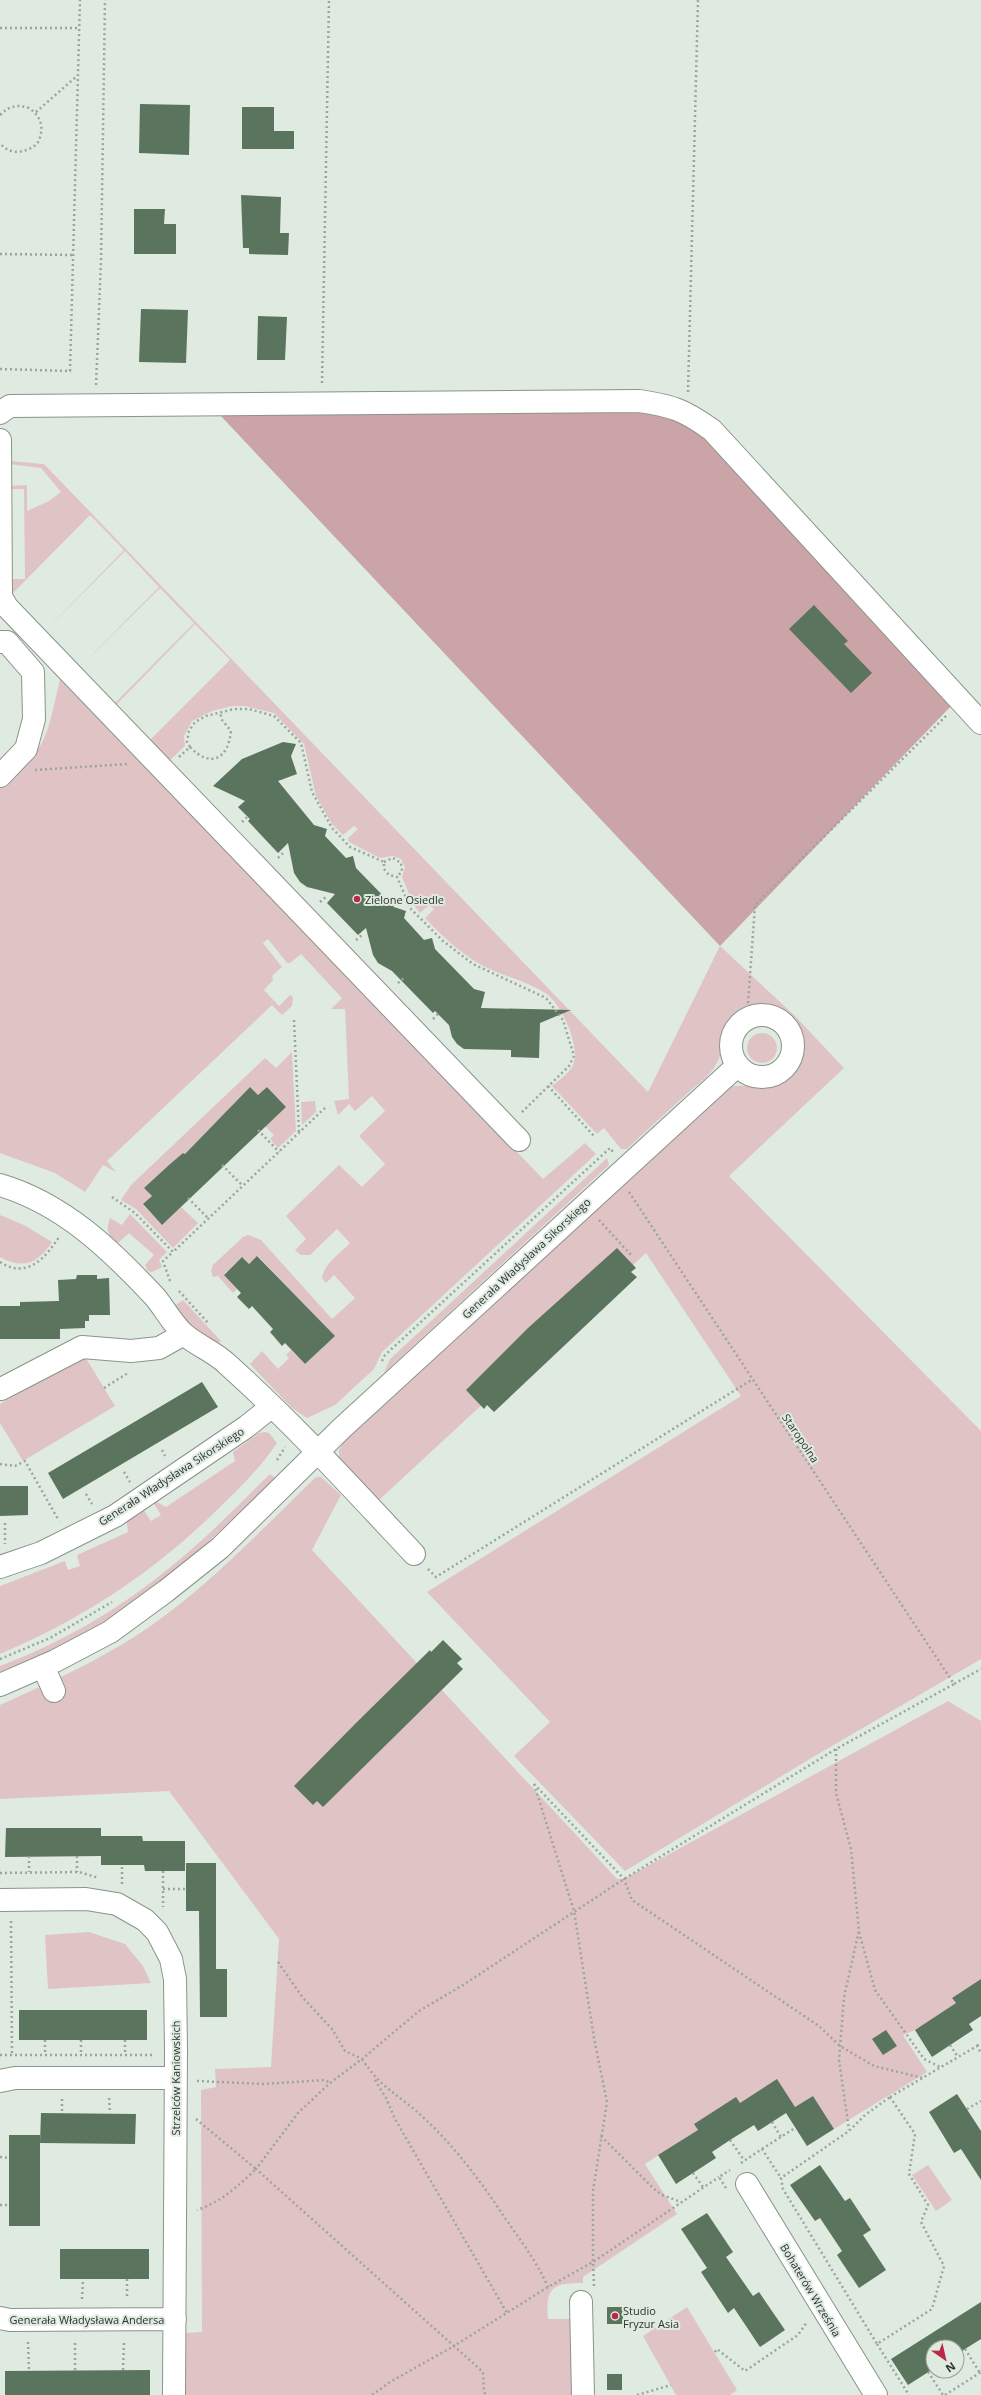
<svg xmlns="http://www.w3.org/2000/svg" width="981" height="2395" font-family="'Open Sans',sans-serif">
  <rect width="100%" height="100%" fill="#dfeae0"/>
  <path fill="#e0c4c5" d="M9,461L44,464L648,1092L720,946L795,1016L844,1068L729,1176L981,1431V1659L813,1757L625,1871L514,1756L550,1722L427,1592L741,1396L646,1253L378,1501L339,1460V1450L346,1438L728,1087C745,1083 762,1090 779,1083C814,1068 807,1017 771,1008C758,1005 744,1011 735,1019C721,1031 725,1052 715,1066C709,1076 698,1084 689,1092C668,1111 647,1130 627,1149H621L604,1128L597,1134L552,1086C558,1081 568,1074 572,1067C582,1050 563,1007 548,995C529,981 497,975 476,962C457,950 440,934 425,918L434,909L429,905L420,913L413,904L402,877L405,867L401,859L393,856L380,858L349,842L348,838L358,829L354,826L343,835L332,824L316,796L304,744L274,713L245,706H232L212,711L192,721L184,736L185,746L167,763L150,740L230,660L195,624L116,705L115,703L194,623L160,588L80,667L159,587L125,551L45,631L124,550L90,515L11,595L9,579H25L24,489H9V486L27,485V511L49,501L61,492L41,468L9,464Z
    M60,679L543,1179L585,1143L596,1154L382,1352L374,1369L335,1405L307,1418L292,1408L250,1364L262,1351L278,1369L289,1358L286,1355L291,1350L305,1364L334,1336L258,1256L249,1264L242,1257L224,1274L237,1289L233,1293L218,1276L213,1277L211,1271L213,1265L243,1237L248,1235L261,1240L332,1319L355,1298L334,1275L326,1283L322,1278C324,1263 341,1253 350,1243L337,1229L310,1255H301L295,1250L306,1239L286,1216L339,1165L362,1187L385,1164L359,1136L385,1111L372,1096L355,1111L349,1104L338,1115L334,1101L349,1099L345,1009H331L342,998L301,954L290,963H287L268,939L263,943L282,967L272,976L273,980L264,990L279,1006L290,995L293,997L292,1006L282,1015L272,1005L107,1161L116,1172L103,1165L85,1192L55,1173L0,1153V786C47,755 48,731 60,679Z
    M747 1048a15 15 0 1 1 30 0a15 15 0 1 1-30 0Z
    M292,1052L296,1131L278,1148L270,1139L274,1135L265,1126L286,1107L267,1087L258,1095L250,1087L185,1154L183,1153L144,1188L152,1196L143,1205L162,1225L181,1207L198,1223L173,1248L136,1209L121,1200L131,1185L265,1058L276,1068Z
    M315,1101L316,1112L302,1125L301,1102Z
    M607,1158L609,1165L384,1373L390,1359Z
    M130,1214L167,1252L159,1260L162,1267L152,1272L148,1271L145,1265L154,1255L129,1233L118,1243C107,1236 106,1230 110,1218L122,1225Z
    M0,1215L24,1225L52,1242C38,1263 24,1270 0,1257Z
    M183,1300L221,1341L217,1344L180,1317L174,1306Z
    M84,1355L115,1406L23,1461L0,1423V1404Z
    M265,1432L269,1433L277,1443C260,1468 240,1488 218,1509C154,1572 83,1619 0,1654V1586L65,1561L68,1570L80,1566L77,1555L128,1532L126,1515L141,1506L151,1521L161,1515L151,1499L166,1507L235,1461L233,1452L259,1433Z
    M270,1474L275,1478C191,1561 113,1632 0,1672V1666C61,1643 118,1610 168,1569C205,1540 237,1506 270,1474Z
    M316,1477H321L341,1495L312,1550L617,1879H624L948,1701L981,1721V1979L952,1998L956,2003L915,2030L903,2035L927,2072L834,2129L813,2096L795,2107L740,2103L736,2098L698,2130L645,2164L677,2214L583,2277V2283C554,2283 545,2286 548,2319H572L575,2395H185L186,2333L202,2332L201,2090L216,2087L215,2069L271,2067L279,1939L169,1791L0,1799V1705C53,1681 105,1658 152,1625C213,1582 263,1528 316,1477Z
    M89,1932L125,1944L143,1966L151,1983L48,1989L45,1935Z
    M928,2165L952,2200L936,2211L912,2175Z
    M687,2307L737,2390L730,2395H676L643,2336Z"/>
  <path fill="#caa4a6" d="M645,410L688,421L716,445L953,704L720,946L219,414Z"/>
  <path fill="#5b745d" d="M140,104L190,105L189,155L139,153Z
    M242,107H274V131H294V149H242Z
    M241,195L281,197L280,233H289L288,255L249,254V248H243Z
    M134,209H165L164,224H176V254H134Z
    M141,309L188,310L186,363L139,362Z
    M258,316L287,317L285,360H257Z
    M814,605L848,641L844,644L872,673L851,693L789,629Z
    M283,742L296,744L291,756L297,774L278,781L314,825L327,829L325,836L346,858L353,856L356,868L394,907L406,911L404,918L424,940L432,938L435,949L474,989L485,992L481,1008L571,1010L540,1023L539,1058L511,1057V1050L464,1049L457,1044L452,1037L449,1025L435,1011L433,1013L392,971L378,963L373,955L366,928L358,935L327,903L335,894L307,887L300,882L294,873L288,843L278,853L248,821L250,819L238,807L245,801L213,786L242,759Z
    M250,1087L258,1095L267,1087L286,1107L162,1225L143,1204L152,1196L144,1188L169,1165L183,1153L185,1154Z
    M617,1248L636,1268L631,1272L637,1277L494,1412L487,1405L484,1409L466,1390L528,1328Z
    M257,1256L335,1336L305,1364L285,1343L282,1346L270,1332L273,1329L252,1306L249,1309L237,1297L241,1293L224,1275L242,1257L249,1264Z
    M77,1275H97V1279L109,1278L110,1315H89V1321H85V1328L60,1329V1339H0V1306H20V1302L59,1301L58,1280L76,1279Z
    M202,1382L218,1407L63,1499L48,1473Z
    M0,1486H28V1515L0,1516Z
    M443,1640L462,1659L457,1663L463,1669L323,1807L317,1801L313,1805L294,1786L356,1723L430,1650L431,1652Z
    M6,1828H101V1836H142L143,1841H185V1871H145L144,1865H101V1856L5,1857Z
    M186,1863H216V1969H227V2017H200L199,1911H186Z
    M981,1979V2016L969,2024L973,2030L932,2057L915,2030L956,2003L952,1998Z
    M19,2010H147V2040H19Z
    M886,2030L897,2046L883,2055L872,2039Z
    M777,2079L795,2107L813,2096L834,2129L807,2146L786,2113L758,2131L754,2125L730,2140L712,2152L716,2158L676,2184L658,2155L698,2130L694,2124L736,2097L740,2103Z
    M957,2094L981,2131V2180L961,2149L954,2153L929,2112Z
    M41,2113L136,2114L135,2144L40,2143Z
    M9,2135H40V2226H9Z
    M820,2165L845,2201L850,2198L871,2230L863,2235L886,2270L859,2288L837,2255L842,2251L820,2218L815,2221L790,2185Z
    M707,2213L733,2252L726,2257L753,2296L759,2292L785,2330L760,2347L734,2308L728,2313L701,2272L707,2268L681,2229Z
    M60,2249H149V2279H60Z
    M981,2302V2339L957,2354V2347H933V2369L908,2385L891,2359Z
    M607,2307H623V2324H607Z
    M150,2370V2395H5V2371Z
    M607,2374H622V2390H607Z"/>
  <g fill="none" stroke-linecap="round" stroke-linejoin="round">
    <defs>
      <path id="minor" d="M0,413L10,406L639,401C673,406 684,410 712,430L981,723
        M0,440L1,597L7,607L519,1140
        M0,642H7L33,672L34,719L26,749L0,776
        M731 1046a31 31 0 1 1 62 0a31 31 0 1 1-62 0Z
        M0,1185C64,1204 111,1250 155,1297C165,1309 173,1325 185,1335C198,1346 215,1352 227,1364C293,1423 353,1489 414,1554
        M1,1389L82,1347L131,1351L159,1348L184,1334
        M0,1567L41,1553L115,1516L246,1427L271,1407
        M43,1666L54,1691
        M0,1685L55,1661L110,1632L166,1591L220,1548L342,1428L737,1066
        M0,1900L86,1899L117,1904L145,1920L157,1932L171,1959L175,1979L176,2050L174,2395
        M0,2081L15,2078H175
        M747,2184L876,2395
        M581,2302L583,2395
        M0,2318L10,2320L175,2319"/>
    </defs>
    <use href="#minor" stroke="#8a948a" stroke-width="24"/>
    <path stroke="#9ca59d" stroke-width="2.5" stroke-dasharray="2 3" stroke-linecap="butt" d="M0,28H79
      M36,112L77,76
      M0,115C9,106 17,104 29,108C42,117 45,129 37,144C26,153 10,156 0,143
      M0,254L73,255
      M0,369L70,371L80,0
      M322,383L329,0
      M96,385L101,261L105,0
      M688,392L698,0
      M190,747C210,768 228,760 231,731L222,720L220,712
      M179,757L190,747L187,742L189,731L195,722L206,716L234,709H249L274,716L301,743L312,792L332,828L350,847L384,862V869L389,875L397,877L411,909L443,941L473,964L546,998L563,1020L574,1056L569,1066L521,1113
      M35,770L128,764
      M242,822L248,816
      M278,858L283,853
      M384,862L393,858L401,863L402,871L397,877
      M320,902L326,897
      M356,940L362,935
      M398,983L404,978
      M747,1018L755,905L946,716
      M433,1019L438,1014
      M294,1020L299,1132
      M548,1086L594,1136
      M258,1130L279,1152
      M222,1165L243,1186
      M629,1192L954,1684L981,1669
      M112,1197L135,1213L173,1252L325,1108
      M188,1198L208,1218
      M599,1220L631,1255
      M0,1262C27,1280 46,1257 59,1237
      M170,1281L163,1261L173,1252
      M179,1291L209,1324
      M382,1361L385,1355L610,1148L613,1152
      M104,1388L128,1373
      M162,1450L165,1456
      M277,1460L285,1447
      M0,1464L15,1466L25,1461L59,1521
      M124,1472L130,1482
      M86,1494L92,1504
      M5,1523V1544
      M428,1569L436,1577L753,1379
      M0,1659L50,1638L112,1602
      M836,1749V1793L851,1849L859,1931L844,1997L839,2060L849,2130
      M534,1784L574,1911L594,2038L607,2102L593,2191V2262L548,2287L454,2346L256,2169L298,2113L330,2083L362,2059C382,2090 400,2095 425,2119C456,2148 482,2183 505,2218C521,2241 537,2262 548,2287
      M534,1784L624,1879L632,1900L819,2026L840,2046L874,2066L923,2078
      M29,1856V1872
      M77,1856V1872
      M163,1871V1907
      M0,1873L79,1872L99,1878
      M122,1884V1865
      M163,1889H186
      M11,1921L12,2056
      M859,1932L875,1990L924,2059L940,2067
      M278,1962L303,1998L332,2029L345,2051L362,2059L419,2011L463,1985L624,1879L836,1749L954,1684
      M45,2040V2055
      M81,2040V2055
      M125,2040V2055
      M950,2045L958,2057
      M977,2046L981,2043
      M0,2055H155
      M375,2080L386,2098L395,2119L507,2313
      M197,2081L264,2084L325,2080L330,2083
      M890,2097L915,2134L909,2174L928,2205L921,2222L944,2266L932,2309L877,2344L783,2189L781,2178L849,2131L865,2115Z
      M890,2097L977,2046L981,2053
      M109,2098L110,2113
      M62,2099V2113
      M967,2109L981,2101
      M196,2119L256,2169C238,2186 221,2202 197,2210
      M772,2122L781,2137
      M601,2136L653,2188L662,2195L681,2202
      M730,2140L744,2160
      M762,2149L795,2128
      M0,2157L9,2158
      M741,2163L762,2149L781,2178
      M693,2173L703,2187
      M726,2188L719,2177L730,2170
      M0,2205H9
      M127,2279V2298
      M594,2286L593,2262L719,2177
      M82,2299L83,2279
      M28,2342L29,2371
      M877,2344L909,2395
      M965,2349L980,2373
      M715,2352L717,2349L745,2371L798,2335L807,2322
      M75,2370V2341
      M123,2370L124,2341
      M928,2372L943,2395
      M372,2395L390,2382L454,2346L483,2372L484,2392L486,2395
      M637,2395L671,2385
      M945,2395L981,2372"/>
    <use href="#minor" stroke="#fff" stroke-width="22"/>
  </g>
  <g fill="#b92849" stroke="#dfeae0" stroke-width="1.5">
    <circle cx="357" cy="899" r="4"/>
    <circle cx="615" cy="2316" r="4"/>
  </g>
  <g text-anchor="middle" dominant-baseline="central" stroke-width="4" stroke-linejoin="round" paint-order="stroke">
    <g font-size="11" fill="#2f332f" stroke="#dfeae0" text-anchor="start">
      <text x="365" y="899">Zielone Osiedle</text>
      <text x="623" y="2310">Studio<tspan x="623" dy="13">Fryzur Asia</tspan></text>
    </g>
    <g font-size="11" fill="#2f332f" stroke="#dfeae0">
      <text transform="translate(526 1258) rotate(-43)">Generała Władysława Sikorskiego</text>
      <text transform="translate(801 1438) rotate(56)">Staropolna</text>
      <text transform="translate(171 1476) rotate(-33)">Generała Władysława Sikorskiego</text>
      <text transform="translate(175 2078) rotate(-90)">Strzelców Kaniowskich</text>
      <text transform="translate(811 2290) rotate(59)">Bohaterów Września</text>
      <text x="87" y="2319">Generała Władysława Andersa</text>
    </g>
  </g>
  <g transform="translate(945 2359) rotate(146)"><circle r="19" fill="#dfeae0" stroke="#99a199"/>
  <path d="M0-3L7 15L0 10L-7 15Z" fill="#b92849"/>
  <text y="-6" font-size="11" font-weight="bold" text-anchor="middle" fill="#2f332f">N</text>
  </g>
</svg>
